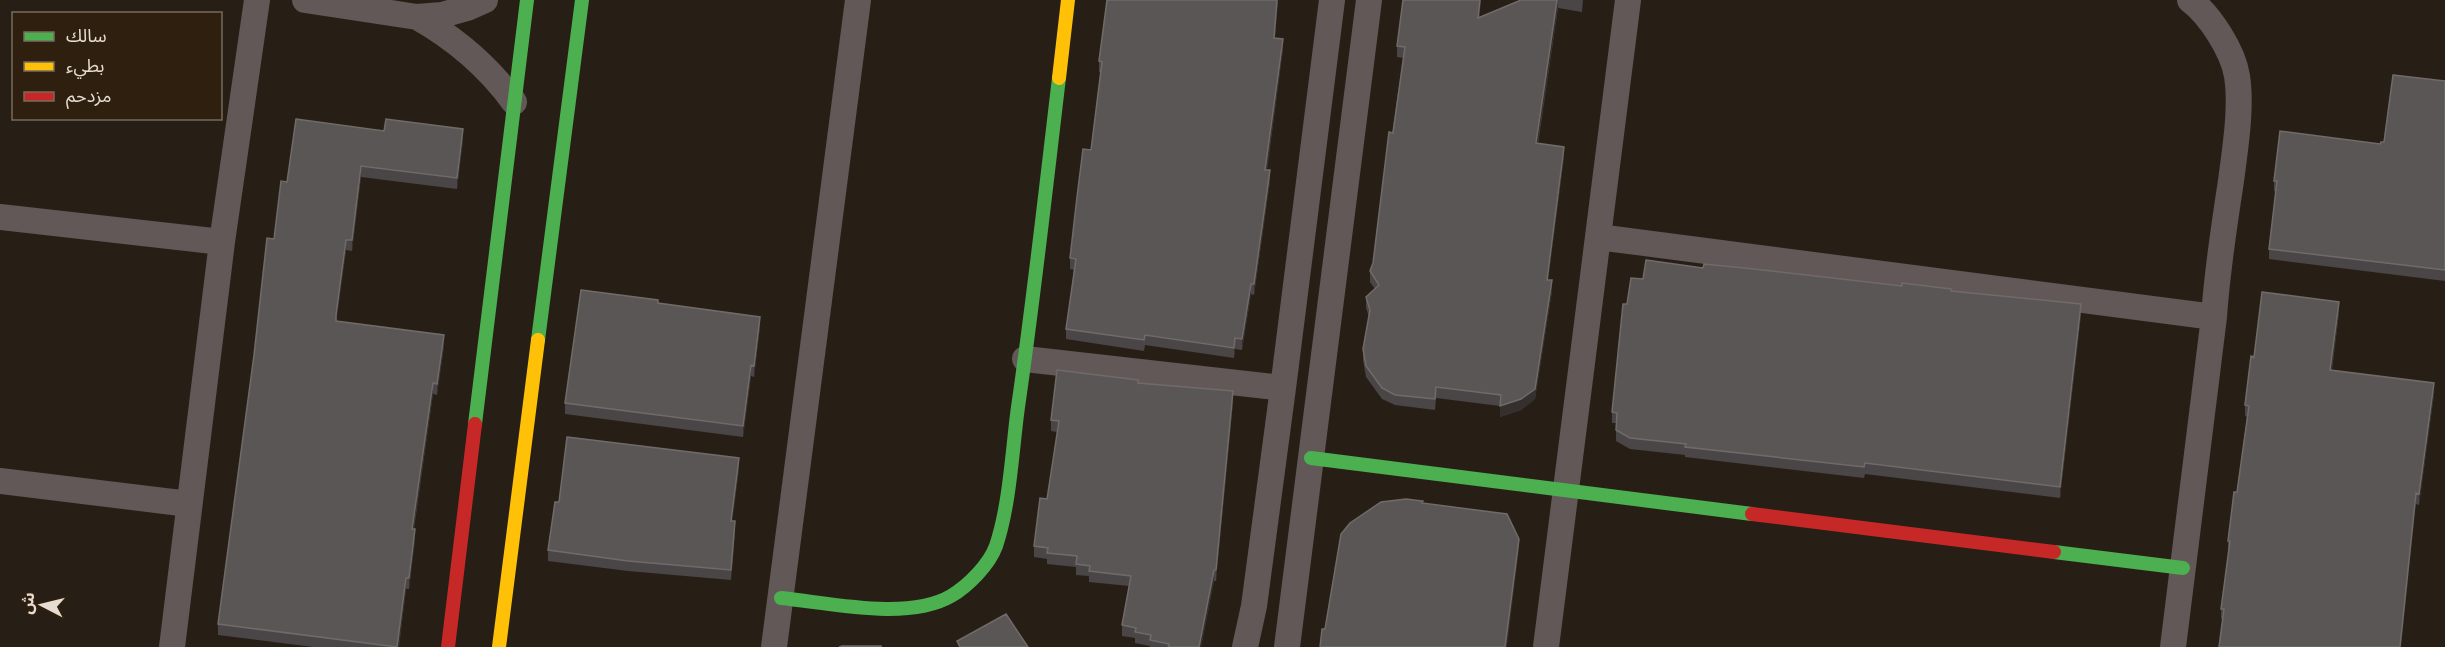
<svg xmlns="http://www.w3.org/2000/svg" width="2445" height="647" font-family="'Work Sans','Noto Sans Arabic',sans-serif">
  <rect width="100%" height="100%" fill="#271f16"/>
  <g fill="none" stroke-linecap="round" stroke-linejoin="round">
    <path stroke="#615857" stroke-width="26" d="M305,0L417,17L442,15L467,8L485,0
      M417,17C456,39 487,65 514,102
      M0,217L222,242
      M1598,237L2214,317
      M1025,359L1283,388
      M0,481L189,504
      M172,647L222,242L257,0
      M774,647L858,0
      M1245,647L1254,606L1283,388L1332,0
      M1287,647L1369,0
      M1546,647L1628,0
      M2173,647L2214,317C2217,271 2224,226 2231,181C2235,149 2242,108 2237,76C2233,51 2210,15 2190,0"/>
    <path stroke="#4caf50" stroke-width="14" d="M538,340L582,0
      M475,424L527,0
      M1311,458L1752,514
      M2054,552L2183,568
      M781,598C830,603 908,621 951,596C968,586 989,565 996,546C1010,504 1012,451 1018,407C1034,297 1046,187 1059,78"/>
    <path stroke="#ffc107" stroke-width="14" d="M1059,78L1068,0
      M499,647L538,340"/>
    <path stroke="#c62828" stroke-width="14" d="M1752,514L2054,552
      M448,647L475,424"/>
  </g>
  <path fill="#4a4547" d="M1107,0H1278L1275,38L1283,49L1267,170L1270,181L1254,295L1251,294L1242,350L1235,349L1234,358L1145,345L1144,351L1066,339V329L1074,270L1070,269V258L1091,150L1101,72H1099V61Z
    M1403,0H1481L1479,18L1521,0H1583L1582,12L1558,8L1538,144L1564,157L1548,280L1552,291L1535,399L1521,410L1500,417V406L1436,398L1435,410L1395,405L1382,399L1366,377L1363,360V349L1369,317L1366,308V297L1375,289L1370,282V271L1373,263L1403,58L1397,57V46Z
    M2445,81V281L2269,259V249L2276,192L2274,191V181L2380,144L2384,142Z
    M384,131L463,140L457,189L361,177L352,251L346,250L336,321L444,346L437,395L433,394L414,529L415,540L409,589H406L399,647H313L218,635V624L274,239L287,182Z
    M1643,279L1902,286L1951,291L2081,315L2060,498L1865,474L1864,478L1685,457V455L1630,449L1616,441V423H1612V412L1627,304Z
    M658,303L760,327L754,377L751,376L743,437L565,414V403Z
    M2339,313L2332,370L2434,394L2419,505L2416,504L2221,619V609L2229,552H2228V541L2237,492L2247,417L2245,416V405Z
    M1138,383L1233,402L1216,581H1214L1201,647H1150V646L1135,643V638L1122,636V625L1129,586L1089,582V576L1076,575V567L1047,564V559L1034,557V546L1047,499L1057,432L1051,431V420Z
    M739,469L732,521L735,532L731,580L628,571L548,561V550L559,502Z"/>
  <path fill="#352f2d" d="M1277,0H1278L1274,48V38Z
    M1480,0H1481L1478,29V18Z
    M1558,0V8L1536,154V143Z
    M1283,39V49L1265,181V170Z
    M463,129V140L457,189V178Z
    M1564,147V157L1547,290V280Z
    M361,166V177L352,251V240Z
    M1270,170V181L1254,295V284Z
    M346,240V250L336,326V315Z
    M1552,280V291L1535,399L1521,410L1500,417V406Z
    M1251,284V294L1242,350V339Z
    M2339,302V313L2330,381V370Z
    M2081,304V315L2060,498V487Z
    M760,317V327L754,377V366Z
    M444,335V346L437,395V384Z
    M1235,338V349L1234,358V348Z
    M751,365V376L743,437V426Z
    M433,383V394L412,539V529Z
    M2434,383V394L2419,505V494Z
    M1233,391V402L1216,581V570Z
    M739,458V469L731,532V521Z
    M2416,493V504L2401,647H2400Z
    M735,521V532L731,580V570Z
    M415,529V540L409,589V578Z
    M1519,539V549L1507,647H1505Z
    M1214,570V581L1201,647H1199Z
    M406,578V589L399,647H397Z"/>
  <path fill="#5b5656" stroke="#706b69" stroke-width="1.5" d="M1107,0H1277L1274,38L1283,39L1265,170H1270L1254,284H1251L1242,339L1235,338L1234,348L1145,335L1144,340L1066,329L1076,259L1070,258L1077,197L1083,149L1091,150L1102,62L1099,61Z
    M1403,0H1480L1478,18L1521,0H1557L1536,143L1564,147L1547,280H1552L1535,389L1521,399L1500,406L1501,395L1436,387L1435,399L1395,395L1382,388L1366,366L1363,349L1370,310L1366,297L1379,285L1370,271L1373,263L1389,132L1393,133L1405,47L1397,46Z
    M2393,75L2445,81V270L2269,249L2277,181H2274L2280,131L2380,144L2381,142H2384Z
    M296,119L384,131L386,119L463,129L457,178L361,166L352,240H346L336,315V321L444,335L437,384L433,383L412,529H415L409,578H406L397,647L218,624L254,355L267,238L274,239L281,181L287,182Z
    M1646,260L1703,268L1704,264L1754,269L1902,286V283L1951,289V291L2081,304L2060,487L1865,463L1864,467L1685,447L1686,444L1630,438L1616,430L1617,413L1612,412L1623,304H1627L1631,278L1643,279Z
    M581,290L658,300V303L760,317L754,366L751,365L743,426L565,403Z
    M2262,292L2339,302L2330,370L2434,383L2419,494L2416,493L2400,647H2219L2224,609H2221L2230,541H2228L2234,492H2237L2249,406L2245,405L2251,356L2254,357Z
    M1057,370L1138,380V383L1233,391L1216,570H1214L1199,647H1168L1169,644L1150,640L1151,635L1135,632L1136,628L1122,625L1131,576L1089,571L1090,566L1076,564L1077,556L1047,553L1048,548L1034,546L1040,498L1047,499L1059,421L1051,420Z
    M567,437L739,458L731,521H735L731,570L628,561L548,550L555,502H559Z
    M1406,499L1423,501L1422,503L1507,514L1519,539L1505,647H1320L1322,629H1325L1341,534L1350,523L1381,502Z
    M1006,614L1028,647H960L957,641Z
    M842,646H881V647H839Z"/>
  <rect x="12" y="12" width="210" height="108" fill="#2e1f0f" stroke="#786b5d" stroke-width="1.5"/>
  <rect x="24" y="32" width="30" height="9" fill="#4caf50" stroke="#786b5d" stroke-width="1.5"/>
  <text x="66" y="42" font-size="18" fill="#e6dcd1">سالك</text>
  <rect x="24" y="62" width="30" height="9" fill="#ffc107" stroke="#786b5d" stroke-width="1.5"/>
  <text x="66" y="72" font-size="18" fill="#e6dcd1">بطيء</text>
  <rect x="24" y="92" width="30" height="9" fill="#c62828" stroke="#786b5d" stroke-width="1.5"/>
  <text x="66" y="102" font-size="18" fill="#e6dcd1">مزدحم</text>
  <g transform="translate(42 605) rotate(277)" stroke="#2e1f0f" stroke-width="4.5" paint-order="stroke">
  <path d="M0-4.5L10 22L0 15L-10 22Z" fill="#e6dcd1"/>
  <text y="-9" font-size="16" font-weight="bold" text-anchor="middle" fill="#e6dcd1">ش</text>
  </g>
</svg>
